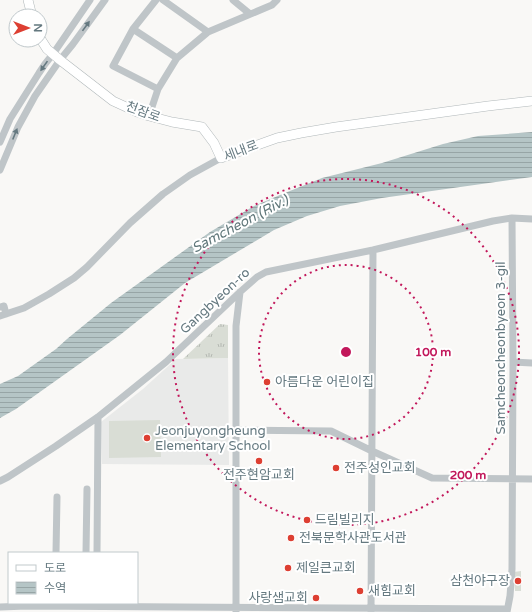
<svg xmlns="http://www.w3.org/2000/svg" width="532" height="612" font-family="'Varela Round','Noto Sans KR',sans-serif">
  <defs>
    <pattern id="park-tufts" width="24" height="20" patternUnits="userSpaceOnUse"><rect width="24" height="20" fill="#d9ddd5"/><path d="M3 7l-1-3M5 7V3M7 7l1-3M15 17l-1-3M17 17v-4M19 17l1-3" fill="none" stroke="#b4b8b2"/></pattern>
    <pattern id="water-rules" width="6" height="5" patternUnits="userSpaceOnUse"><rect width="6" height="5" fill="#b5c5c6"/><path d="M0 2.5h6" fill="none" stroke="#97a5a6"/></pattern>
  </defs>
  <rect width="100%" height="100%" fill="#f9f8f6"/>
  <path fill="#e9eae9" d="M228,358L229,465L102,464L101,422L143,389L176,359Z"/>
  <path fill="url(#park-tufts)" d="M220,324L228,325V358L183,359Z"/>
  <path fill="#d9ddd5" d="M160,420L161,457L109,458V421Z
    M521,571V591H515L514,572Z"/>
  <path fill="url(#water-rules)" d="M532,132V177L382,198L340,206L307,216L274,230L185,283L120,335L16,409L0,418V384L18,376L56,349L67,339L111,303L210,232L254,206L280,195L322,178L382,163L443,144L478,136Z"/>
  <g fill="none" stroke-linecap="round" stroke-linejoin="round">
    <defs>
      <path id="major" d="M28,0L32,16
        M40,38L47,49L60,60L113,101L137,112L149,116L172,122L202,127L214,143L221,158L277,138L301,133L336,127L488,106L532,101"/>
    </defs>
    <use href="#major" stroke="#b1b8ba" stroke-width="10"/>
    <path stroke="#bfc5c8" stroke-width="7" d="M156,0L133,29L113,66L158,89
      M163,0L208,32
      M233,0L250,14
      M133,29L177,58
      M149,116L158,89L177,58L208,32L272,5L277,0
      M0,142L10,119L39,73L45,64L53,54L90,0
      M0,170L18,127L35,96L60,60L73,44L105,0
      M0,307L4,306L6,314
      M0,316L24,308L49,294L74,278L87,267L130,223L163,194L190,175L221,158
      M513,362L532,363
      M236,430L331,431L372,451L432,478L532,479
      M0,481L8,477L56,446L98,417L166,362L240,292L257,277L266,272L373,250L493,221L512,218L532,219
      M56,553L57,497
      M86,553L87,489
      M97,553L98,417
      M0,607L27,606L507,609
      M236,611V326L240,292
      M371,611L373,250
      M507,612L510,596L512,569L513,362L512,218"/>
    <use href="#major" stroke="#fff" stroke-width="9"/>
  </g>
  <defs><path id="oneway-solid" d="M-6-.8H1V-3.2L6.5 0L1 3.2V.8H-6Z"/></defs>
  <g fill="#657980">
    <use href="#oneway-solid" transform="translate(86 26) rotate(-54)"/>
    <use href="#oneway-solid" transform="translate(44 66) rotate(125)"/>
    <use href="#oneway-solid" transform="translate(15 134) rotate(-68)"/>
  </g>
  <g fill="none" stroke="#c2185b" stroke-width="2" stroke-dasharray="2 4">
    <circle cx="346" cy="352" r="87"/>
    <circle cx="346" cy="352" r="173"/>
  </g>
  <g fill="#dd3f32" stroke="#fff" stroke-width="1.5">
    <circle cx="267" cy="382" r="4"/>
    <circle cx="147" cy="438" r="4"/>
    <circle cx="259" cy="461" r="4"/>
    <circle cx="336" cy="468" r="4"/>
    <circle cx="307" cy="520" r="4"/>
    <circle cx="291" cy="538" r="4"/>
    <circle cx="288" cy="568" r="4"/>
    <circle cx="518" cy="581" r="4"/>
    <circle cx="360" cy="591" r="4"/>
    <circle cx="316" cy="598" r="4"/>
  </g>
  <g text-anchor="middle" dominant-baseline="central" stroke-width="4" stroke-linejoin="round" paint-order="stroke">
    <g font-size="13" fill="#657980" stroke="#fff">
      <text transform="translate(143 112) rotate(20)">천잠로</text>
      <text transform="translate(241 151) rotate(-21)">세내로</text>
      <text transform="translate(215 301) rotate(-43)">Gangbyeon-ro</text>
      <text transform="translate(501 348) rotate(-90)">Samcheoncheonbyeon 3-gil</text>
    </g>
    <g font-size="13" fill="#657980" stroke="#fff" text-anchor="start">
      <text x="275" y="382">아름다운 어린이집</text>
      <text x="155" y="431">Jeonjuyongheung<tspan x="155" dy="15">Elementary School</tspan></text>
      <text x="344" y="468">전주성인교회</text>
      <text x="259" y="475" text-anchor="middle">전주현암교회</text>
      <text x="315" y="520">드림빌리지</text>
      <text x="299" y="538">전북문학사관도서관</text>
      <text x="296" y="568">제일큰교회</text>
      <text x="510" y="581" text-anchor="end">삼천야구장</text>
      <text x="368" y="591">새힘교회</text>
      <text x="308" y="598" text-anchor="end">사랑샘교회</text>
    </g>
    <g font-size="14" font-style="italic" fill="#60777a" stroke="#fff">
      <text transform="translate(240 224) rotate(-28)">Samcheon (Riv.)</text>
    </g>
  </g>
  <circle cx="346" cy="352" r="6" fill="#c2185b" stroke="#fff" stroke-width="2"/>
  <g font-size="12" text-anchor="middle" font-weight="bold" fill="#c2185b" stroke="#fff" stroke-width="4" stroke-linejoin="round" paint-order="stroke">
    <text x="433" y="356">100 m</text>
    <text x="468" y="479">200 m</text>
  </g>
  <rect x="8" y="552" width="130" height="52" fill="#ffffff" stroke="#c1c9cc"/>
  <rect x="16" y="565" width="20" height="6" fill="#ffffff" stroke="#c1c9cc"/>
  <text x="44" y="572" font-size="12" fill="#657980">도로</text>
  <rect x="16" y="582" width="20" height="12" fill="url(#water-rules)" stroke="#c1c9cc"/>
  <text x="44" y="592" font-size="12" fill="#657980">수역</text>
  <g transform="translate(28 28) rotate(90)"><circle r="19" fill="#ffffff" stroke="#c1c9cc"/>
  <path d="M0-3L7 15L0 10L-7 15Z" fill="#dd3f32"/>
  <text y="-6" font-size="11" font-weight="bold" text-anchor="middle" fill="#657980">N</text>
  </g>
</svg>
